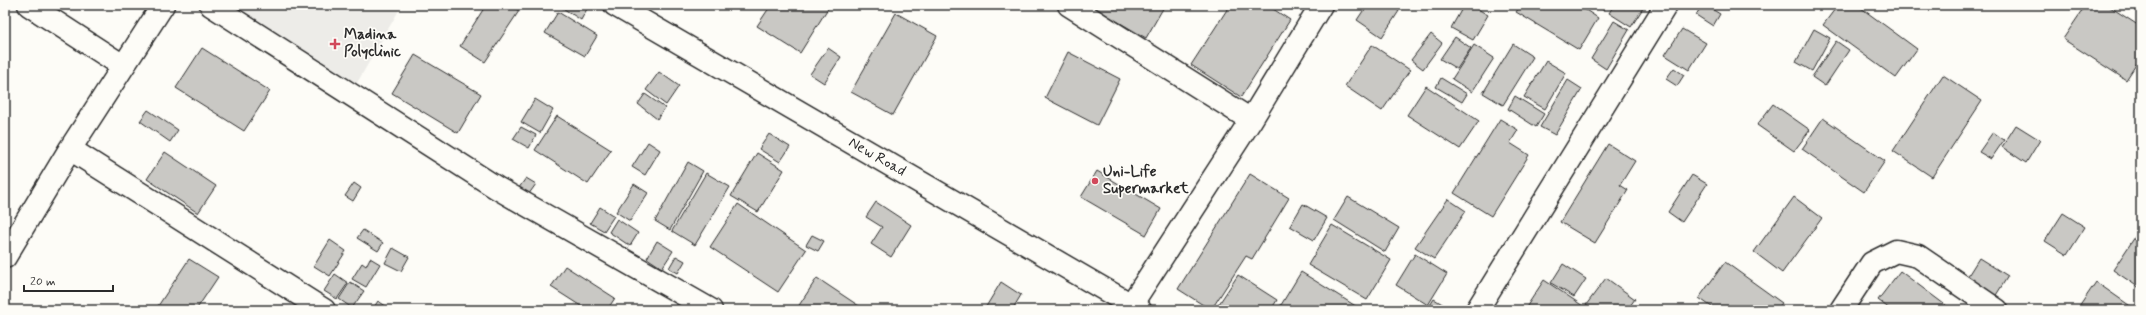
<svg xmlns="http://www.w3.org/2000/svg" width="2146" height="315" font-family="Mynerve,sans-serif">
  <rect width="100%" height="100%" fill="#fdfcf7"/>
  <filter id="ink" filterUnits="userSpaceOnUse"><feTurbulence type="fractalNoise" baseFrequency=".025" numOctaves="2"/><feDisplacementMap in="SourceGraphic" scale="8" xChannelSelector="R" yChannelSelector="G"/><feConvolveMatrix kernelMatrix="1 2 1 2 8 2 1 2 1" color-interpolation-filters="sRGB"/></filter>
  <g filter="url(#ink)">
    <path fill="#edece8" d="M224,5H402L357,83Z"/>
    <path fill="#c9c8c4" stroke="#2b2b2b" d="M486,5H510L519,11L485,62L460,46Z
      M562,5H584L588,7L581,20L561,7Z
      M771,5H830L800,53L757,26Z
      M1089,5H1165L1146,38Z
      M1230,5H1267L1290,20L1241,97L1191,65Z
      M1367,5H1390L1399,11L1382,37L1357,20Z
      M1464,5H1471L1488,15L1473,40L1451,28Z
      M1521,5H1578L1598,18L1579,50L1516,12Z
      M1594,5H1606L1603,10Z
      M1614,5H1645L1631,27L1609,13Z
      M1702,5H1705L1720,14L1713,26L1696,15Z
      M1838,5H1857L1917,49L1896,78L1823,25Z
      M2086,5H2107L2141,27V57L2126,80L2063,39Z
      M558,12L597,36L585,56L545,33Z
      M896,13L937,36L893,115L851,92Z
      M1614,21L1629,30L1606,69L1591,59Z
      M1682,29L1706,43L1689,70L1665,55Z
      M1814,29L1830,38L1812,71L1796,62Z
      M1431,34L1442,43L1423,69L1411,60Z
      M1455,37L1471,48L1457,69L1440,59Z
      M1836,41L1849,50L1825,86L1812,77Z
      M1513,44L1533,57L1503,105L1483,93Z
      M1372,45L1410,70L1382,111L1345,86Z
      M1474,45L1494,58L1472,92L1452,79Z
      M202,48L270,91L244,131L176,88Z
      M828,48L841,57L824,83L810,74Z
      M1068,52L1120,79L1097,125L1045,98Z
      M415,55L481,94L458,133L392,93Z
      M1546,61L1566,73L1545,109L1524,97Z
      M1674,68L1684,75L1677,86L1666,79Z
      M659,72L679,86L666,105L646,90Z
      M1943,75L1982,101L1932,177L1893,151Z
      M1441,78L1467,94L1462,102L1436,87Z
      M1568,80L1582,89L1555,135L1540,127Z
      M1426,86L1479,121L1460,149L1407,115Z
      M645,94L665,108L657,119L638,104Z
      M1515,96L1544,114L1536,127L1508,109Z
      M535,99L553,110L540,133L521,122Z
      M1773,104L1810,130L1794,151L1757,125Z
      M148,110L178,130L170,142L140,121Z
      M557,116L611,150L588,184L535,150Z
      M1823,118L1885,161L1864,192L1802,149Z
      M1500,119L1518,130L1510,143L1529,155L1491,216L1454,193Z
      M2016,125L2040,140L2026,163L2002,147Z
      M521,127L536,135L529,148L513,139Z
      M1993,132L2004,140L1991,159L1979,152Z
      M769,134L790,147L780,162L759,149Z
      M648,142L660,150L645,175L632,167Z
      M1608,144L1635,161L1620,185L1628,190L1595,243L1560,222Z
      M165,152L216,186L198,213L147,179Z
      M757,153L784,170L758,212L731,196Z
      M688,162L703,171L670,230L655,221Z
      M1097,171L1161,209L1146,235L1081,197Z
      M706,173L730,187L695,245L672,231Z
      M1250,174L1289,198L1252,259L1246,256L1211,310L1178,289Z
      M1692,175L1707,184L1682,222L1668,212Z
      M526,178L536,184L526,198L516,192Z
      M354,183L361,188L353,201L345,196Z
      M634,184L648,193L630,221L616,212Z
      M1348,197L1399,228L1385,252L1334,220Z
      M1794,197L1822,218L1782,273L1754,252Z
      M1448,199L1466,211L1434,259L1415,247Z
      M876,202L911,225L891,257L871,244L882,227L866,217Z
      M738,204L806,250L778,292L710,247Z
      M1303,204L1327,218L1314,240L1290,226Z
      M600,207L614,216L604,231L590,223Z
      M2063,213L2085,227L2067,255L2045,241Z
      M617,219L638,233L630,246L609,232Z
      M1332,225L1391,260L1367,300L1308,265Z
      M2141,228V289L2113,270Z
      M363,230L383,243L378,251L357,238Z
      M812,235L824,241L818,251L806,245Z
      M330,240L346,251L330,276L314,266Z
      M657,241L673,251L662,268L647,258Z
      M393,248L409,257L401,271L385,263Z
      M1415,254L1447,274L1428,305L1396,285Z
      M676,256L685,261L678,273L669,268Z
      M370,258L380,264L366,287L352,279L362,263L366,266Z
      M1979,258L2008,276L1993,300L1964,282Z
      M189,259L218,277L196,310H164L158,306Z
      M1725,262L1782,303L1777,310H1716L1699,298Z
      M1563,264L1586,279L1574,297L1551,283Z
      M565,266L615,298L607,310H587L551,287Z
      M1900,271L1952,310H1891L1878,300Z
      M1301,272L1362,310H1278Z
      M335,274L348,283L337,299L324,291Z
      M1238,275L1277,300L1271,310H1215Z
      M817,278L862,308L861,310H796Z
      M1606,278L1635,299L1627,310H1593L1586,305Z
      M1544,280L1589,310L1525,309Z
      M350,282L364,291L352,308L339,299Z
      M1001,282L1021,295L1012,310H984Z
      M2096,282L2136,310H2077Z
      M1434,299L1449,308L1447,310H1427Z
      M378,301L392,310H372Z
      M236,304L246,310H232Z"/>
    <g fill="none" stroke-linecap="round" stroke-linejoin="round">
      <defs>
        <path id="minor" d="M29,5L123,66
          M211,5L497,188L711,310
          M615,5L1140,310
          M1069,5L1251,120
          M70,149L324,310
          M5,257L70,149L163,5
          M1131,305L1251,120L1321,5
          M1477,310L1666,5
          M1841,310L1872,263L1896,251L1918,256L1997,310"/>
      </defs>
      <use href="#minor" stroke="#2b2b2b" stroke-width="25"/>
      <use href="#minor" stroke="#fdfcf7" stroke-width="22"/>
    </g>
  </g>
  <g fill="#d1495b" stroke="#fdfcf7" stroke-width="1.5">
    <path d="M333 38h4v4h4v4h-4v4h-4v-4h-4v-4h4z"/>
    <circle cx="1095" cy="181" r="4"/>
  </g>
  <g text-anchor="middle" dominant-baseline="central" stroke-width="3.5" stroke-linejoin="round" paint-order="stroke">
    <g font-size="15" font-weight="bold" fill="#2b2b2b" stroke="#fdfcf7" text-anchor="start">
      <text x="344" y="35">Madina<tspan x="344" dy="17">Polyclinic</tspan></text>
      <text x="1103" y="172">Uni-Life<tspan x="1103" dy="17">Supermarket</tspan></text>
    </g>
    <g font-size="15" fill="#2b2b2b" stroke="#fdfcf7">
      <text transform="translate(877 157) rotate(30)">New Road</text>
    </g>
  </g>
  <rect width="2146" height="315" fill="none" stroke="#fdfcf7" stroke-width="20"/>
  <rect x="10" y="10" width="2126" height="295" fill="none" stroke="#2b2b2b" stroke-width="1.5" filter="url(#ink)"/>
  <path d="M24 285v6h89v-6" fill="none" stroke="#2b2b2b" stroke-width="2"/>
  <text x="30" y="285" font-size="12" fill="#2b2b2b" stroke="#fdfcf7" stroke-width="3" paint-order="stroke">20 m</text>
</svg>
